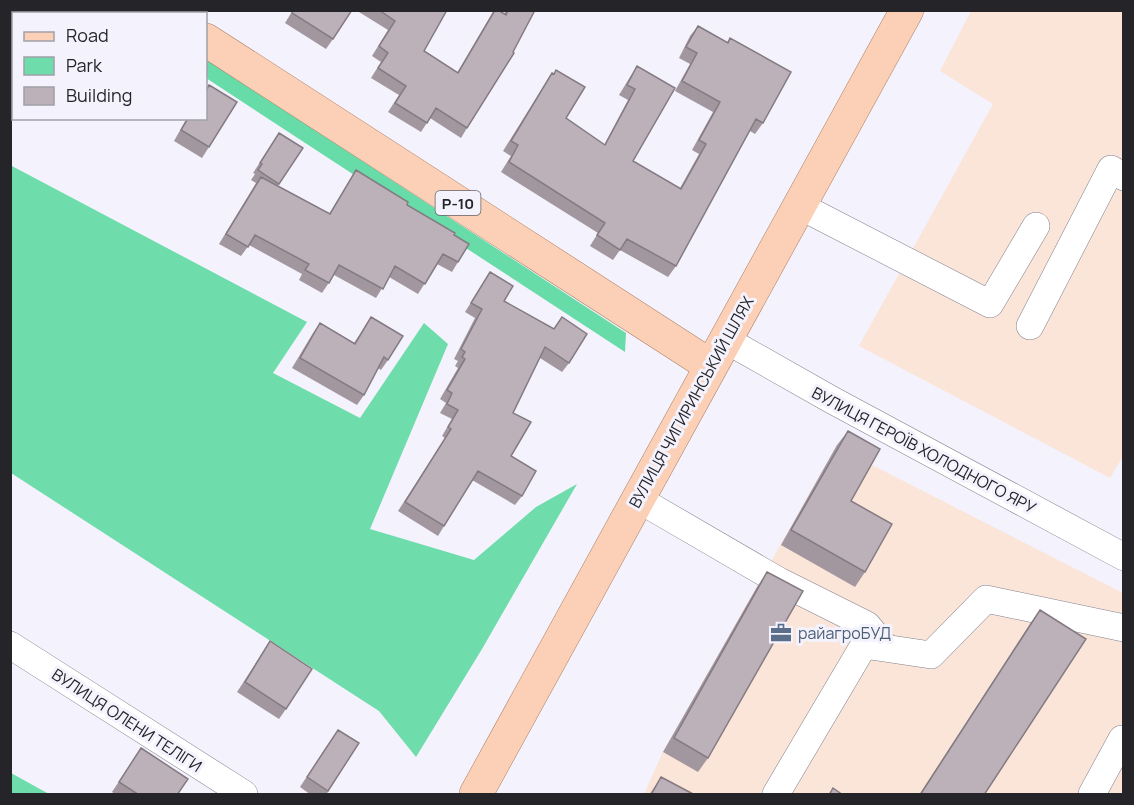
<svg xmlns="http://www.w3.org/2000/svg" width="1134" height="805" font-family="Manrope,sans-serif">
  <rect width="100%" height="100%" fill="#f3f2fd"/>
  <path fill="#fbe5d8" d="M971,11H1123L1124,455L1110,478L859,346L993,104L940,71Z
    M837,445L870,464L1123,593V794H644L663,752Z"/>
  <path fill="#6edcab" d="M10,165L307,322L273,373L360,418L424,323L448,344L370,529L474,560L536,507L577,484L482,649L416,757L379,711L11,473Z
    M11,773L49,794H11Z"/>
  <path fill="#67dba8" d="M206,59L626,333L625,352L206,78Z"/>
  <g fill="none" stroke-linecap="round" stroke-linejoin="round">
    <defs>
      <path id="minor" d="M800,206L990,304L1036,226
        M1030,326L1111,169L1124,177
        M726,340L832,400L1124,557
        M638,499L779,581L867,625L886,648
        M10,645L244,794
        M776,794L864,645L931,655L986,599L1124,628
        M1092,794L1122,739"/>
      <path id="major" d="M160,10L165,14
        M206,40L711,366
        M476,794L907,10"/>
    </defs>
    <use href="#minor" stroke="#82818d" stroke-width="28"/>
    <use href="#major" stroke="#ae8065" stroke-width="34"/>
    <use href="#minor" stroke="#fff" stroke-width="27"/>
    <use href="#major" stroke="#fbd0b6" stroke-width="33"/>
  </g>
  <path fill="#a2979f" d="M293,10L333,39L326,49L285,23Z
    M360,10H447L424,51L457,73L494,10L504,14L506,10H535L467,128L461,138L430,118L421,132L388,112L399,95L371,78L381,62L372,56L388,30L359,12Z
    M698,26L727,42L730,38L763,123L755,134L750,131L676,266L668,277L620,250L613,260L590,246L598,233L501,172L511,156L503,151L552,73L566,118L604,145L628,100L619,95L630,77L637,66L633,161L680,188L699,154L692,150L713,112L675,91L690,64L679,58L690,36Z
    M10,40L14,42V74L10,73Z
    M187,118H206L209,147L202,158L174,141Z
    M279,133L303,148L278,186L329,214L356,170L407,205L454,235L458,262L452,272L437,264L418,294L389,277L376,298L334,275L322,293L299,280L302,274L249,245L241,256L219,244L256,183L251,180L255,174L253,173Z
    M490,272L504,301L569,363L562,372L540,358L513,413L511,456L522,496L515,505L472,480L438,536L398,511L445,438L442,436L452,419L440,413L446,403L440,399L458,368L455,366L458,361L454,359L475,318L465,312Z
    M371,317L388,360L381,370L378,368L364,395L357,405L292,368L313,333L320,323L354,343Z
    M848,431L851,501L865,572L855,587L781,545L837,445Z
    M767,572L708,758L698,772L663,752L757,587Z
    M1040,610L984,795H919L1030,624Z
    M270,641L286,709L279,719L237,692Z
    M331,740L359,743L326,795H311L300,787Z
    M141,748L177,795H116L112,792Z
    M661,777L695,795H649Z"/>
  <path fill="#bcb0b9" stroke="#847b82" stroke-width="1.5" d="M54,10H87L92,14H52Z
    M293,10H352L333,39L292,13Z
    M379,10H447L424,51L458,73L495,10H498L506,15L508,10H535L513,52L514,53L467,128L436,108L427,123L395,103L406,86L378,68L388,53L379,46L395,21Z
    M698,26L728,43L730,38L791,72L763,123L756,119L676,266L627,239L620,250L597,235L605,223L509,162L518,145L511,141L552,73L554,74L556,70L585,87L566,118L605,145L635,89L627,85L637,66L675,88L633,161L681,189L706,144L699,140L720,102L682,81L697,53L686,47Z
    M10,40L14,42V63L10,62Z
    M209,85L237,102L209,147L181,130L188,118H206V90Z
    M279,133L303,148L279,184L258,170L262,164L260,163Z
    M356,170L408,202L407,205L455,233L454,235L469,244L458,262L443,254L425,284L395,266L383,289L339,265L329,283L305,270L309,264L255,235L248,247L226,234L261,177L330,214Z
    M490,272L513,286L504,301L554,329L562,317L587,334L569,363L545,347L513,413L531,422L511,456L536,471L522,496L478,471L444,526L405,502L451,429L448,427L458,410L447,404L452,393L447,390L465,359L462,357L465,352L461,349L482,309L471,303Z
    M371,317L403,336L388,360L384,357L364,395L300,358L320,323L355,344Z
    M848,431L880,449L851,501L892,524L865,572L791,530Z
    M767,572L803,591L708,758L674,738Z
    M1040,610L1086,639L984,795H920Z
    M270,641L312,669L286,709L245,682Z
    M338,730L359,743L328,791L307,777Z
    M141,748L188,779L177,795H139L119,782Z
    M661,777L695,795H651Z
    M833,788L843,795H829Z"/>
  <defs>
    <symbol id="office-bare" viewBox="-9 -9 18 18"><path d="M-6-3h4V-5.5h4V-3h4V5H-6ZM-1-4.5V-3h2v-1.5ZM-6 0V1H6V0Z" fill="#5c6f8a" stroke="#f3f2fd" stroke-width="2.5" paint-order="stroke"/></symbol>
  </defs>
  <g fill-rule="evenodd">
    <use href="#office-bare" x="766" y="618" width="30" height="30"/>
  </g>
  <g text-anchor="middle" dominant-baseline="central" stroke-width="6" stroke-linejoin="round" paint-order="stroke">
    <rect fill="#f3f2fd" stroke="#636269" stroke-width="1.5" x="435.5" y="191" width="45" height="24" rx="4.5"/>
    <g font-size="15" font-weight="bold" fill="#252429">
      <text x="458" y="203">Р-10</text>
    </g>
    <g font-size="16" fill="#252429" stroke="#f3f2fd">
      <text transform="translate(691 402) rotate(-61)">ВУЛИЦЯ ЧИГИРИНСЬКИЙ ШЛЯХ</text>
      <text transform="translate(924 450) rotate(28)">ВУЛИЦЯ ГЕРОЇВ ХОЛОДНОГО ЯРУ</text>
      <text transform="translate(127 720) rotate(33)">ВУЛИЦЯ ОЛЕНИ ТЕЛІГИ</text>
    </g>
    <g font-size="16" fill="#4e5e75" stroke="#f3f2fd" text-anchor="start">
      <text x="798" y="633">райагроБУД</text>
    </g>
  </g>
  <rect width="1134" height="805" fill="none" stroke="#252429" stroke-width="24"/>
  <rect x="12" y="12" width="195" height="108" fill="#f3f2fd" stroke="#a1a0a8" stroke-width="1.5"/>
  <rect x="24" y="32" width="30" height="9" fill="#fbd0b6" stroke="#a1a0a8" stroke-width="1.5"/>
  <text x="66" y="42" font-size="18" fill="#252429">Road</text>
  <rect x="24" y="57" width="30" height="18" fill="#6edcab" stroke="#a1a0a8" stroke-width="1.5"/>
  <text x="66" y="72" font-size="18" fill="#252429">Park</text>
  <rect x="24" y="87" width="30" height="18" fill="#bcb0b9" stroke="#a1a0a8" stroke-width="1.5"/>
  <text x="66" y="102" font-size="18" fill="#252429">Building</text>
</svg>
